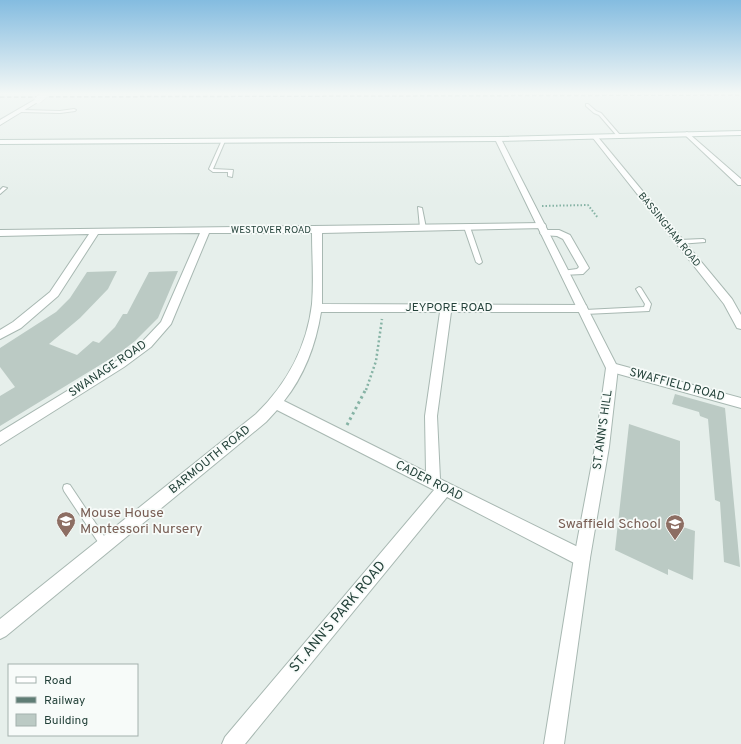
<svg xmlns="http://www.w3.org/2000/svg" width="741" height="744" font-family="Overpass,sans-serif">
  <rect width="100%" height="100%" fill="#e6efeb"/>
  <path fill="#bbcac4" d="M117,271L108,289L80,318L49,344L77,355L93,341L99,343L115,327L123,314H127L149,272L178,271L158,318L135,341L118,354L0,426V396L15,387L0,367V348L56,312L70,298L87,272Z
    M675,394L725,408L740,567L724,562L720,502L715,500L708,419L700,416L699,412L672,404Z
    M629,424L680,441V526L695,531L693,580L668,569V575L615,550Z"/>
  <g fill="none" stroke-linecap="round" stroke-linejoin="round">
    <defs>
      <path id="service" d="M586,104H588L596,111L601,113L620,135V137H618L599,115L594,113L586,106Z
        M74,109L76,110L75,111L60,113L21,112L19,111L21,110L60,111Z
        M222,140L225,141L213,169L233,170L232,177L228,176V172H213L209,169Z
        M3,187L7,188L0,194V190Z
        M418,207L422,208L426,228L425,229L423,230L420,228Z
        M467,225L470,227L482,262L481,263L479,264L476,262L464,227Z
        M703,239L705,240V242L679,244L676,242L679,240Z
        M639,287L641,288L651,304L649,311L585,314L582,312L585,310L644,307L645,304L636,289Z
        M67,484L70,485L110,545L108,548L105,550L102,548L64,491L63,488L64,485Z"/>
      <path id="minor" d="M36,99L41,100L0,125V120Z
        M687,132L741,179V185H738L685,135L684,134Z
        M595,135L597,136L732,299L741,315V329L737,328L724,304L593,138L592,137Z
        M542,223L545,224L546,226L545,228L322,233V304L586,305L587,308L586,311L582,312H451L437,416L440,479L588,552L590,558L588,564L582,566L576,564L447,497L245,744H222L225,737L434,490L277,410L266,422L6,636L0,639V619L256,414C287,384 307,346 312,304C314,280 312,256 312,233H209L171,324L151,347L124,367L0,445V432L116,361L143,341L161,322L200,233L98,234L58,296L21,328L0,339V330L13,322L50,292L89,234L0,236V230ZM321,312H440L425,416L426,472L284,401C304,376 316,344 321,312Z
        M545,230H559L570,235L589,268L583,274L562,275L560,273L562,271L577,269L579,267L563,239L557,236L542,235L540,233Z
        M612,363L741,398V408L608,371L606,368L608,365Z"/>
      <path id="tertiary" d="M498,137L501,139L618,368L609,447L590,558L564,744H544L574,558L595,447L606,368L495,139Z"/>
      <path id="secondary" d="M741,131V135L498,141L0,144V140L498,137Z"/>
    </defs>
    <use href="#service" stroke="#a8b8b2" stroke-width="2"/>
    <use href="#minor" stroke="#a8b8b2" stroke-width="2"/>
    <use href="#tertiary" stroke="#a8b8b2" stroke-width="2"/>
    <use href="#secondary" stroke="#a4bbb3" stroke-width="2"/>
    <path stroke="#86b3a5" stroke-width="2" stroke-dasharray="1.5 2" stroke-linecap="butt" d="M542,206L588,205L598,218"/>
    <path stroke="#86b3a5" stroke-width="2.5" stroke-dasharray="2 2.5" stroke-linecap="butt" d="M366,390L376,361L382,319"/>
    <path stroke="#86b3a5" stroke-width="3" stroke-dasharray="2.5 3.5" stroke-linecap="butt" d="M347,425L366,389"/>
    <use href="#service" fill="#fff" fill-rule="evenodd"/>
    <use href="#minor" fill="#fff" fill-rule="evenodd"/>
    <use href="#tertiary" fill="#fff" fill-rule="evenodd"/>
    <use href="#secondary" fill="#fff" fill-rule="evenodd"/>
    <path stroke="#5f7d75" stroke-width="1.5" stroke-dasharray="4.5 2.5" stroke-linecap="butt" d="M0,97L741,95"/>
    <defs>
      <path id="minor-bridge" d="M38,100L45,94"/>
    </defs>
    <use href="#minor-bridge" stroke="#a8b8b2" stroke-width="8" stroke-linecap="butt"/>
    <use href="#minor-bridge" stroke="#fff" stroke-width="7"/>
  </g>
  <linearGradient id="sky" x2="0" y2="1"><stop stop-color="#84bce0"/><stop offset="0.47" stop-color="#f4f8f6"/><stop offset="1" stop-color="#f4f8f6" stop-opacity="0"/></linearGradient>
  <rect width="741" height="199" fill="url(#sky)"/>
  <defs>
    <symbol id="school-pin" viewBox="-11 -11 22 30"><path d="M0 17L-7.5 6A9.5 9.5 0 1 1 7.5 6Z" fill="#8d6e63" stroke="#f7fbf9"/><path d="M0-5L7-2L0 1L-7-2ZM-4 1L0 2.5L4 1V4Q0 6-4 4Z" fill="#fff"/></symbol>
  </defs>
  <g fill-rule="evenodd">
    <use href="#school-pin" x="55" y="510" width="22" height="30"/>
    <use href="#school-pin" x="664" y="513" width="22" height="30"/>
  </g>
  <g text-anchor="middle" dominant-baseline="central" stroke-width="3.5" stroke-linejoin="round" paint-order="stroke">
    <g font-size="10" fill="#24423a" stroke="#f7fbf9">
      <text x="271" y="230">WESTOVER ROAD</text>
      <text transform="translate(669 230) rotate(51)">BASSINGHAM ROAD</text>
    </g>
    <g font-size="12" fill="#24423a" stroke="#f7fbf9">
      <text x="449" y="308">JEYPORE ROAD</text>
      <text transform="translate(108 369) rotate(-34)">SWANAGE ROAD</text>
      <text transform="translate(677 385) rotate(15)">SWAFFIELD ROAD</text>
      <text transform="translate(603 430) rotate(-82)">ST. ANN'S HILL</text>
      <text transform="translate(210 460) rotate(-39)">BARMOUTH ROAD</text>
      <text transform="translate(429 481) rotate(27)">CADER ROAD</text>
    </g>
    <g font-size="14" fill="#785e54" stroke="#f7fbf9" text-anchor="start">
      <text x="80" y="513">Mouse House<tspan x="80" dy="16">Montessori Nursery</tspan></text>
      <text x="661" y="524" text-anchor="end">Swaffield School</text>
    </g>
    <g font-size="14" fill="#24423a" stroke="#f7fbf9">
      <text transform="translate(338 617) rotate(-50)">ST. ANN'S PARK ROAD</text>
    </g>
  </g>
  <rect x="8" y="664" width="130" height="72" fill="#f7fbf9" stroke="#a3b1ad"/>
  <rect x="16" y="677" width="20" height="6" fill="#ffffff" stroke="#a3b1ad"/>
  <text x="44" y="684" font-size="12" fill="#24423a">Road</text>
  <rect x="16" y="697" width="20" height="6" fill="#5f7d75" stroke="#a3b1ad"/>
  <text x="44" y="704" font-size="12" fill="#24423a">Railway</text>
  <rect x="16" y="714" width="20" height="12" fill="#bbcac4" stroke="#a3b1ad"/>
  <text x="44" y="724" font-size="12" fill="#24423a">Building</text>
</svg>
